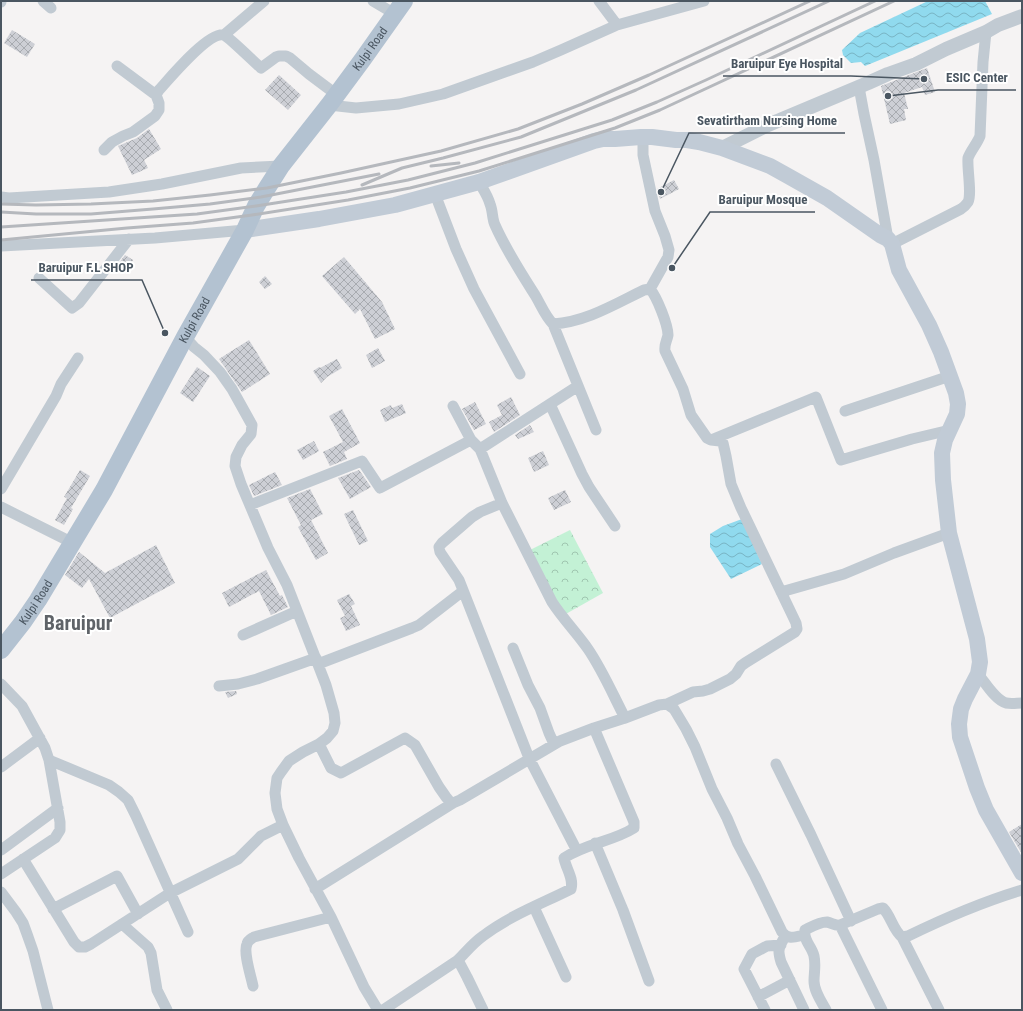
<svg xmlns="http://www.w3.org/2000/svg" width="1023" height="1011" font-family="'Roboto Condensed',sans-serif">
  <defs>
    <pattern id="forest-crowns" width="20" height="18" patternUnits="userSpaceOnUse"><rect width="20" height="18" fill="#c3f1d5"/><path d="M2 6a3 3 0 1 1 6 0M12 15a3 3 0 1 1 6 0" fill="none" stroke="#a0c6b0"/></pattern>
    <pattern id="water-waves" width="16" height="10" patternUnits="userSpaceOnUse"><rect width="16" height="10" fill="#90daee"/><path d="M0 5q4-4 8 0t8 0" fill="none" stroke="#78b4c4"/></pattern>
    <pattern id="building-cross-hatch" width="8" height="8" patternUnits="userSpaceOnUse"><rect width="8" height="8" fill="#cdcfd5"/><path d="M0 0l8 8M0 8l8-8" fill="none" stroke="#a8abb0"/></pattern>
  </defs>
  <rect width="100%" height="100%" fill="#f5f3f3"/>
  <path fill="url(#forest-crowns)" d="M570,530L603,593L564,615L530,550Z"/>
  <path fill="url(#water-waves)" d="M928,1H985L992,14L865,66L861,62L851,63L843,55L842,50L860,33Z
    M742,519L762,564L731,579L710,547V534L723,526Z"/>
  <path fill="url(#building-cross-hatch)" d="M12,30L35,44L27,57L4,43Z
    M927,68L935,92L925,95L922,87L904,93L908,109H904L906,120L890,124L881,86Z
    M279,75L301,95L288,110L265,90Z
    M149,129L161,149L144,160L148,168L132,175L118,146L137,138Z
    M674,180L679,189L660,199L657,189Z
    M125,255L133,260L126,273L116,267Z
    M344,257L382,302L395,329L375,339L360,309L355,314L322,276Z
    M265,276L272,284L265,289L259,282Z
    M249,340L270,374L242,392L219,359Z
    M378,348L385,361L372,368L366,355Z
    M337,359L342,368L327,377L321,383L313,371L319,367L320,368Z
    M197,367L210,376L193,402L180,393Z
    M511,397L520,415L494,432L489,422L502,415L497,405Z
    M475,402L486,424L474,430L462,409Z
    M402,404L406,413L385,422L380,410L391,405L392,408Z
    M342,409L360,443L344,452L347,459L330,466L323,452L343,442L329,416Z
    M530,425L534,432L518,439L515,435Z
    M314,441L319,451L303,460L297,450Z
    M543,451L549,465L534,472L528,458Z
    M80,470L90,476L71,508L73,509L64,525L55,520L67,498L64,497Z
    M359,470L371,487L350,499L338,478Z
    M275,472L282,485L254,496L249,485Z
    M310,489L323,514L311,520L328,553L316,560L298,527L301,525L287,498Z
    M565,490L571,502L554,510L548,498Z
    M353,510L368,541L359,545L344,514Z
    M156,545L175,583L110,618L89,579L82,588L65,575L79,552L105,573Z
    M266,570L280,596L282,595L288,607L271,615L259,591L229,607L222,593Z
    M349,594L355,604L351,606L360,625L346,631L340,618L345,616L337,600Z
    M236,691L237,694L228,698L225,692Z
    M1022,824V854L1009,832Z"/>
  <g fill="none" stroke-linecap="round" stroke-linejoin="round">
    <path stroke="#c1cad2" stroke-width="11" d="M43,1L51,8
      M373,1L395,14
      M599,1L617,25
      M1,2V1
      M224,35L264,1
      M859,87L864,114L874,160L888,239
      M156,95L159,90C169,79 209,31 224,35C230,38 254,62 261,68L276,57L279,56H286L290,58L309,74L337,95
      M329,105L356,108L399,104L443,94L533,62L561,50L617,25L704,1
      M643,137V155L655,211L665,236L669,250L668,257L650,289
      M104,150L112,142L123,136L133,132L155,116L159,110V103L156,95L117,66
      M479,182C483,189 488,196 490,204C493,211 492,219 495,225C506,250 521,273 535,295C541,305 545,316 553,324C586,322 615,304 644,290L650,289C657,297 668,325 668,335C667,341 664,344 665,351L683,389L691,415L707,438L711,440L720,441L723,443L726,456L731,484L741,508L796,623L797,629L795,632L745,663L741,666L736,674L730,679L710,689L703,691L693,692L667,704
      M435,194L456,249L474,289L520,374
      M1,197L9,198L109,192L162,184L241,168L281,166
      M892,244L961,209C964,207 966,205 968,202C972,194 967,169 968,158C971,150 977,144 980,136L983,62L986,32
      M1,246L155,238L245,230
      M39,278L72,308L79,303L129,239
      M553,324L596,430
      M185,337L194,347L204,355L220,372L232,389L252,425L251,434L242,445L236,457L235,466L241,484L268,548L287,585L312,649L326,685L334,713L335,723L333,731L327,738L319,744L303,752L289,761L281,772L277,778L275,793L277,809L283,825L299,858L331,917L364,987L378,1010
      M550,404L582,474L589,487L615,526
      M453,406L471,440L480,449L502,503L552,602C563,619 577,633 588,649C603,671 613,695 625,718L659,705L667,704L674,709L686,729L695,747L712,789L727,818L738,844L755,876L782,932C788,940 795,937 804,935
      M845,411L950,376
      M711,440L816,397L841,460L912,439L950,430
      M480,449L578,386
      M1,489L56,396L61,384L78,358
      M502,503L480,512L472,517L442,543L439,547L440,552L459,580L529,758L577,851
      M250,505L362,461L380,488L471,440
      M1,507L73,543
      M781,592L844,574L894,553L949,533
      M243,635L297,611
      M513,648L528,685L540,708L549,733L554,744
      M318,664L412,628L419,625L463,591
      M978,674C985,682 995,700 1006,703C1012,704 1017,703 1022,703
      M1,684L22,706L45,748L49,760L60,822V830L55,838L1,874
      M219,686L238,684L257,679L316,658
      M319,744L331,768L341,773L405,738L415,745L439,787L446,797L450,802L453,803L460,800L477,790L560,741L594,728L625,718
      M49,760L109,785L119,792L128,800L136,816L188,932
      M776,764L811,835L851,921
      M1,767L40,738
      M595,843L623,910L649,981
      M1,850L58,808
      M23,859L74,942L79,947H85L91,944L170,893L238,859L261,836L283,825
      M315,889L453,803
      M1,892L16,912L23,923L27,934L33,951L48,1010
      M534,907L566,977
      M53,909L117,876L138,914
      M122,924L148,947L151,953L157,990L167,1010
      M840,925L882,1010
      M902,937L939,1010
      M783,940C778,949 778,952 781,962L804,1010
      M253,986C251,976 243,952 247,944C248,940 251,939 254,937L331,917
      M758,997L790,980
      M383,1010L458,960
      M483,1010L467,977L458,960C466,952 473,943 483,936C509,916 541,904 571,889C574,878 566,869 564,858C585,844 614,841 634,828V822L594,728
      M765,1010L744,969L752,954L767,946L781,945
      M826,1010C821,1001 814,991 814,981C814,973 816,965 814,956C812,946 803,941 805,930C811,927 819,922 827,922C832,923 835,926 840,925L878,909L883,908C891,916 893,930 902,937L908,936C945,918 982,902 1022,890"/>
    <path stroke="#c1cad2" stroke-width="14" d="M722,148L768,125L868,83L888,74L916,64L946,49L986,32L998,25L1022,16"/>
    <path stroke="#c1cbd6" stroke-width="16" d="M245,230L319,219L395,205L479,182L594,141L603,139H615L641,137H652L676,140H687L699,142L722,148L770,166L788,176L827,198L880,235L888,239L892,244L899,270L929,325L941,352L956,393L958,404L957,414L945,440L942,453L943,480L949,533L977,639L980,662L978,674L965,699L961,709L959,724L960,737L977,788L986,810L1022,873"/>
    <path stroke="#b3c2d1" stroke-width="18" id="s1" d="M1,650L23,622L38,600L104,490L185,337L245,230L256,206L267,188L281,166L329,105L363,59L404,1"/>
    <path stroke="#b5b8bd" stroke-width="3" d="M431,166L459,163
      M362,185L402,168L443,158L521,137L636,90L829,1
      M1,204L36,205L91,204L153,201L210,195L267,188L341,173L441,151L518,129L582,104L649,75L810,1
      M1,212L36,214H91L153,209L210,204L261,197L379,174
      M1,227L197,214L256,206L346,192L408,180L475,163L612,120L657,102L706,80L875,1
      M1,240L127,228L193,223L252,215L348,200L410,188L479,171L615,128L660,110L894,1"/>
  </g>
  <g text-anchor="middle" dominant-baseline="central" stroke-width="4" stroke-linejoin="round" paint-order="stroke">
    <g font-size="12" fill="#4a5661" stroke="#fff">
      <text stroke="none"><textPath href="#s1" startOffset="707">Kulpi Road</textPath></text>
      <text stroke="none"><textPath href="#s1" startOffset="383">Kulpi Road</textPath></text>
      <text stroke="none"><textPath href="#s1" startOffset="59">Kulpi Road</textPath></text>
    </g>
    <g font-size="20" font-weight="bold" fill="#5f6368" stroke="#fff">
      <text x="78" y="623">Baruipur</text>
    </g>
  </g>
  <path fill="none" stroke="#4a5661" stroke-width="1.5" d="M924 79L851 76H723M888 96L938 90H1016M661 192L689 133H845M672 268L710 212H815M165 333L142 280H31"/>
  <g fill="#4a5661" stroke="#fff" stroke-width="1.5">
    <circle cx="924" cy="79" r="4"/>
    <circle cx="888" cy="96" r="4"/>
    <circle cx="661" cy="192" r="4"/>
    <circle cx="672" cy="268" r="4"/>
    <circle cx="165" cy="333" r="4"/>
  </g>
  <g font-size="13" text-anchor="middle" font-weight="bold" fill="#4a5661" stroke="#fff" stroke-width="4" stroke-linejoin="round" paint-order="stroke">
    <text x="787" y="68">Baruipur Eye Hospital</text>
    <text x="977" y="82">ESIC Center</text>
    <text x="767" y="125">Sevatirtham Nursing Home</text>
    <text x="763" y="204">Baruipur Mosque</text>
    <text x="86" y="272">Baruipur F.L SHOP</text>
  </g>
  <rect width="1023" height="1011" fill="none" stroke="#4a5661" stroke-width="4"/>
</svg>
